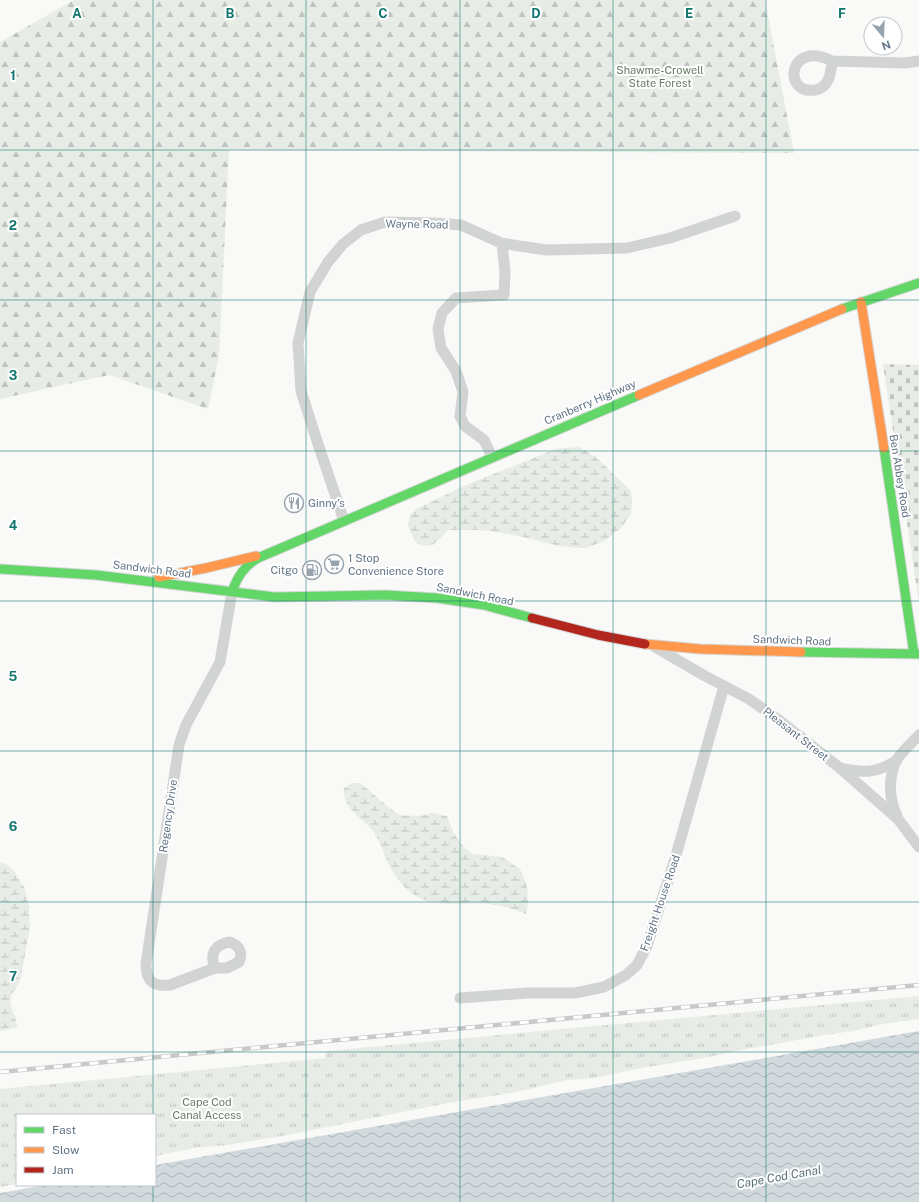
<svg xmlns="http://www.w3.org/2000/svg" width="919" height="1202" font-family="'Public Sans',sans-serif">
  <defs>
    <pattern id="forest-firs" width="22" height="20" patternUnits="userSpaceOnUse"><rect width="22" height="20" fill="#e8ece6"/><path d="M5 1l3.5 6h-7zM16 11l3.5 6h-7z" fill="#bfc4c0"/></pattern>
    <pattern id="wetland-marsh" width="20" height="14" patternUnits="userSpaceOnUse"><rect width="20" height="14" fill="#e8ece6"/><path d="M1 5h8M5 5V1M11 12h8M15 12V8" fill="none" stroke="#bfc4c0"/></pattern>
    <pattern id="cemetery-stones" width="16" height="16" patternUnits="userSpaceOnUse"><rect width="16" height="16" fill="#e8ece6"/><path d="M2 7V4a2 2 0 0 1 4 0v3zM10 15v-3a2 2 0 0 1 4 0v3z" fill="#bfc4c0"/></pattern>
    <pattern id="park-tufts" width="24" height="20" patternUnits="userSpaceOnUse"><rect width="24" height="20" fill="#e8ece6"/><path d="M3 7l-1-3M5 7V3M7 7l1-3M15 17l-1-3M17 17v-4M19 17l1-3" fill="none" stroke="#bfc4c0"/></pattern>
    <pattern id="water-waves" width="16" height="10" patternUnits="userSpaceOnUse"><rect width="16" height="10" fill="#d2dadd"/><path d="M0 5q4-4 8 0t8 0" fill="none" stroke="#aeb5b9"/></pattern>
  </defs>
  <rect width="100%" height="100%" fill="#f9f9f8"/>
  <path fill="url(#forest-firs)" d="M74,0H765L794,153L229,150L219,355L208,409L109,375L0,399V42Z"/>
  <path fill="url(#wetland-marsh)" d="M579,447L597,458L630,490L632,499L631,514L621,528L604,541L589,547L580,548L559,546L515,535L479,530H448L434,544L429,546L418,544L414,539L408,526L410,516L416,509L466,485L556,449Z
    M352,783H360L386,805L399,815L418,816L433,813L447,816L454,834L464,847L472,854L502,857L520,869L527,886L528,903L526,914C517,911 507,907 497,905C457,899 423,917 395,875C386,863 383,847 375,834C365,818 342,810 344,788Z
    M0,862L6,864L14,871L24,887L29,906L30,927L22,971L20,981L11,996L10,1003L18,1027L0,1031Z"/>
  <path fill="url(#cemetery-stones)" d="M883,364L919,365V602Z"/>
  <path fill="url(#park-tufts)" d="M919,996V1019L883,1024L852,1031L820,1036L741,1050L704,1058L641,1068L595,1078L568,1080L516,1092L443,1104L282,1136L227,1145L194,1148L155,1156V1115H17V1184L0,1187V1089L326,1058V1051Z"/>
  <path fill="url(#water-waves)" d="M919,1031V1202H0V1193L45,1185H155V1165Z"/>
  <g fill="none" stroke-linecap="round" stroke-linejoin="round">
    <defs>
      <path id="fast" d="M842,309L919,283
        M884,448L914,654
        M0,569L96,575L275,597L385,595L437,598L484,605L532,618
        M232,592C237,577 244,566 258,558L639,395
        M801,652L919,654"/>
      <path id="slow" d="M861,302L884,448
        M639,395L842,309
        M159,577L206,568L256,556
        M645,644L700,649L801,652"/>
      <path id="jam" d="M532,618L598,635L645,644"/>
    </defs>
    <use href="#fast" stroke="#d6d7d7" stroke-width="11"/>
    <use href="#slow" stroke="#d6d7d7" stroke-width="11"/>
    <use href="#jam" stroke="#d6d7d7" stroke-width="11"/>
    <path stroke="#d2d3d3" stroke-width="11" d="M832,61C831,73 829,88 815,90C782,95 788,39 832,61L905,63L919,61
      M492,457L484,440L465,426L460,416L463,392L456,371L441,348L438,329L442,313L456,298L504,295L505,272L502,243
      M344,521L318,444L301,391L298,343L310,292L328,262L343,244L361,230L385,222L434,223L461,225L501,243L519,246L547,250L627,248L670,238L735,216
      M655,647L705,676L749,699L779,720L840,768L898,819L919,847
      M840,768C864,773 876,774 897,760
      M897,816C889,799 888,779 896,761C900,753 913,742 919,735
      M230,942C240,946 243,953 239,962L227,968H215C209,954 215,944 230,942Z
      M215,968L170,985C153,987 146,981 146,964L179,745L186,725L220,662L232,592
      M460,998L527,993H575L604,987L626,975L637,965L647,946L675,859L724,686"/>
    <use href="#fast" stroke="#63d668" stroke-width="9"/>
    <use href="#slow" stroke="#ff974d" stroke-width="9"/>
    <use href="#jam" stroke="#b3261e" stroke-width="9"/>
    <defs>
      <path id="rail" d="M0,1072L919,985"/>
    </defs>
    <use href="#rail" stroke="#c7c9ca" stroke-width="4.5"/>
    <use href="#rail" stroke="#fff" stroke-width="3" stroke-dasharray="9" stroke-linecap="butt"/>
  </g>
  <path fill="none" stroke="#0f766e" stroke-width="1" stroke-opacity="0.55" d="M153,0V1115M306,0V1202M460,0V1202M613,0V1202M766,0V1202M0,150H919M0,300H919M0,451H919M0,601H919M0,751H919M0,902H919M0,1052H919M153,1185V1202"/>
  <defs>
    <symbol id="restaurant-ring" viewBox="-11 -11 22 22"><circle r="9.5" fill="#fff" stroke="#97a3ad" stroke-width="1.5"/><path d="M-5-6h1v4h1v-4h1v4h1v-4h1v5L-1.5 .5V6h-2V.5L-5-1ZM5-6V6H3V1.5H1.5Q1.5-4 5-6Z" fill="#97a3ad"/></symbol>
    <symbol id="supermarket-ring" viewBox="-11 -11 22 22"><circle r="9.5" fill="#fff" stroke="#97a3ad" stroke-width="1.5"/><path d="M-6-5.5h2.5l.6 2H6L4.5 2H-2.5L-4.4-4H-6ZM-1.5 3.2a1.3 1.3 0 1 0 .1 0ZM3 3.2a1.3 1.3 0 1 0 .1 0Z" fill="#97a3ad"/></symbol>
    <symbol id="fuel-ring" viewBox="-11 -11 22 22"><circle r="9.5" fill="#fff" stroke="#97a3ad" stroke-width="1.5"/><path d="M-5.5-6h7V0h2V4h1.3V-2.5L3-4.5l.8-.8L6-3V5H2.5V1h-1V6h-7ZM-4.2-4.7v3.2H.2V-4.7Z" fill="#97a3ad"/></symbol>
  </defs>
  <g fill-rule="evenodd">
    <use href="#restaurant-ring" x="283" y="492" width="22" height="22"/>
    <use href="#supermarket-ring" x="323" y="553" width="22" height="22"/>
    <use href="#fuel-ring" x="301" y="559" width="22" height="22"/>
  </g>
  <g text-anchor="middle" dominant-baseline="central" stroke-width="4" stroke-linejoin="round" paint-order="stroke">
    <g font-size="11" fill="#667b62" stroke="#fff">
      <text x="660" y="70">Shawme-Crowell<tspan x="660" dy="13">State Forest</tspan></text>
      <text x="207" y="1102">Cape Cod<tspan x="207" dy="13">Canal Access</tspan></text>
    </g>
    <g font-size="11" fill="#627485" stroke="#fff">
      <text transform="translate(417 224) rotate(1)">Wayne Road</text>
      <text transform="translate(590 402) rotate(-23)">Cranberry Highway</text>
      <text transform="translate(900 476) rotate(81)">Ben Abbey Road</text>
      <text transform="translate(152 569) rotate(7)">Sandwich Road</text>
      <text transform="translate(475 594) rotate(11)">Sandwich Road</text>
      <text transform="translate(792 640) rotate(2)">Sandwich Road</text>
      <text transform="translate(796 734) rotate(38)">Pleasant Street</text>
      <text transform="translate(168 816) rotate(-82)">Regency Drive</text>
      <text transform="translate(660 903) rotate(-71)">Freight House Road</text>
    </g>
    <g font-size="11" fill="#627485" stroke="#fff" text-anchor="start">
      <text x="308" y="503">Ginny's</text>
      <text x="348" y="558">1 Stop<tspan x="348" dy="13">Convenience Store</tspan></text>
      <text x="298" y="570" text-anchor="end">Citgo</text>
    </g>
    <g font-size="12" font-style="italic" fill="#5d747e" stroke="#fff">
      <text transform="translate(779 1177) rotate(-10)">Cape Cod Canal</text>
    </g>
  </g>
  <g font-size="13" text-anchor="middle" font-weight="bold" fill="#0f766e" stroke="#fff" stroke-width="4" stroke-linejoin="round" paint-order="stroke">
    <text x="77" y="18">A</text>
    <text x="230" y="18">B</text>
    <text x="383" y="18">C</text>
    <text x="536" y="18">D</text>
    <text x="689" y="18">E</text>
    <text x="842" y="18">F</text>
    <text x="13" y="80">1</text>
    <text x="13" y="230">2</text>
    <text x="13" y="380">3</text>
    <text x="13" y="530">4</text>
    <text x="13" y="681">5</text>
    <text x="13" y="831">6</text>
    <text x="13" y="981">7</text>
  </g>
  <rect x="16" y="1114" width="140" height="72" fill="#ffffff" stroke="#c0c7ce"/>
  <rect x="24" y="1127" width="20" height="6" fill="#63d668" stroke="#c0c7ce"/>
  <text x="52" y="1134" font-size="12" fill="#627485">Fast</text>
  <rect x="24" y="1147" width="20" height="6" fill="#ff974d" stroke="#c0c7ce"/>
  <text x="52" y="1154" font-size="12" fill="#627485">Slow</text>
  <rect x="24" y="1167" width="20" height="6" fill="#b3261e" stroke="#c0c7ce"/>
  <text x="52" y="1174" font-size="12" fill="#627485">Jam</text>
  <g transform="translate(883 36) rotate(161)"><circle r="19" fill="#ffffff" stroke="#c0c7ce"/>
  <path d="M0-3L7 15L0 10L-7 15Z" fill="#97a3ad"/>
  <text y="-6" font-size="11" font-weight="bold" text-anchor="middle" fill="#627485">N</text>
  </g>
</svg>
